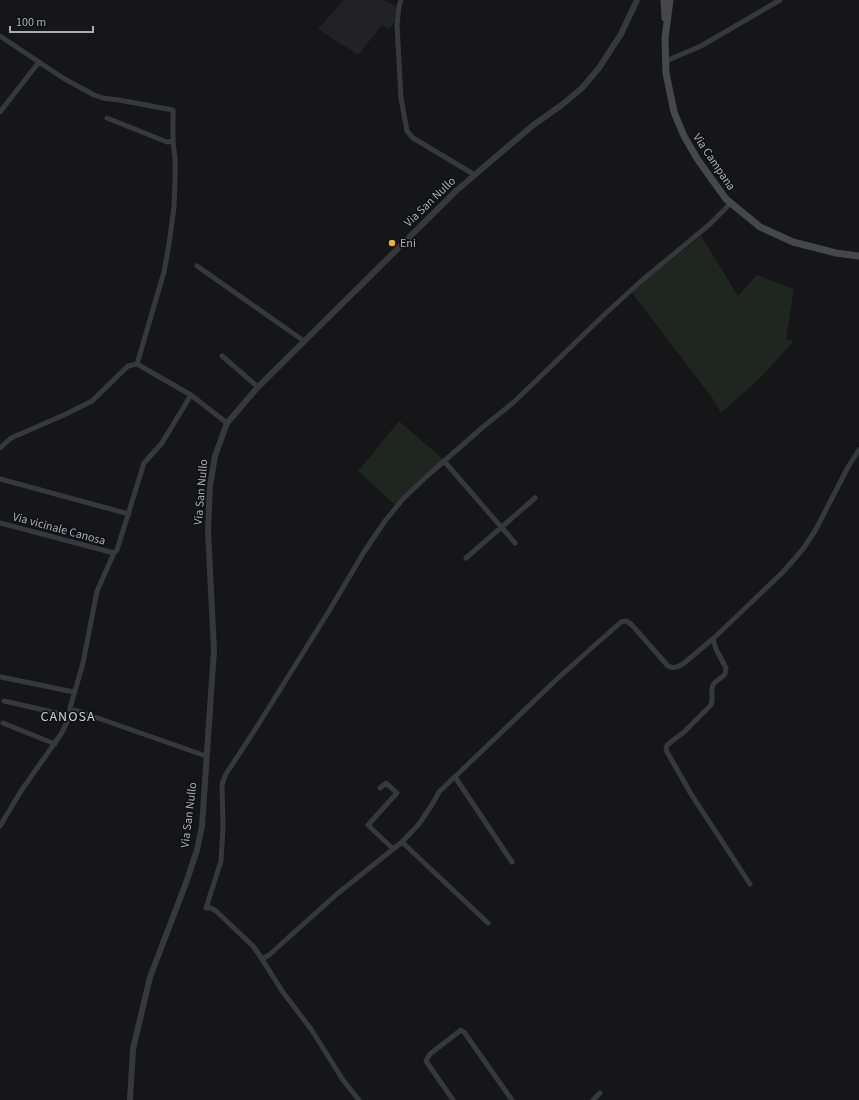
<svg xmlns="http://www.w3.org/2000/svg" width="859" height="1100" font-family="'Source Sans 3',sans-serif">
  <rect width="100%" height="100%" fill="#161618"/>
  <path fill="#222225" d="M344,0H384L396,6L395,21L389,29L382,25L358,55L318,29Z"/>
  <path fill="#1e261f" d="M701,236L738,296L757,275L794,289L786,339L794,341L760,378L721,413L713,399L632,293L645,281Z
    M399,421L443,459L396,506L358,471Z"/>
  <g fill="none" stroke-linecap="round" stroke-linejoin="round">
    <path stroke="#37383d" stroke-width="5" d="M401,0L399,6L397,25L401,98L407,131L413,138L475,175
      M0,36L63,78L94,95L103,98L119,100L173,110V141L175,159V181L174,207L169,244L164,272L137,364
      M666,61L701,46L780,0
      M0,112L39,62
      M107,118L167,142L173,141
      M197,266L304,341
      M222,356L258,387
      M0,448L11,438L64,415L92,401L128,366L137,364L191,395L227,423
      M444,461L515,543
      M0,479L129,514
      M0,523L114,553
      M466,558L535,498
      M713,639L716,649L726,668L725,674C722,678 715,681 713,685C710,692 714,698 711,705L684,732L667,745L666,750L691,794L750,884
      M1,677L74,692
      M4,701L70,716V708L83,663L97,591L114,553L117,550L144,463L162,443L191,395
      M3,723L55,744
      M455,777L512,862
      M380,788L386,783L397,793L368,825L393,849
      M0,826L21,791L61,734C66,726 68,716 75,710L206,756
      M402,842L488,923
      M262,959L269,955L337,894L402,842L419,824L433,803L439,792L557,679L595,645L621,622L626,621L631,624L668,666C674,669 677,667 683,664L715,637L783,572L803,549L815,531L848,467L859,450
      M359,1100L343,1080L311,1029L282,991L262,959L253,946L216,911L211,908H206L221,861L223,826L222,784L226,774L258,725L329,611L364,552L385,521L403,499L427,476L483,427L514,402L605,314L640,282L710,224L731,203
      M453,1100L426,1061L430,1054L461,1030L464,1032L512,1100
      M593,1100L600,1093"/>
    <path stroke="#37383d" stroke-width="6" d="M130,1100L133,1049L150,977L186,883L197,850L202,826L214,650L208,530L210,486L215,456L227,423L258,387L456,191L532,126L563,104L582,88L599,68L621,34L637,0"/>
    <path stroke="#45474d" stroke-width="7" d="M664,0L665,18
      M670,0L665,38L666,73L674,112L684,136L698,160L726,199L760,227L793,242L836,253L859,256"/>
  </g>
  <circle fill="#f2b134" stroke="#111113" stroke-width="1.5" cx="392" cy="243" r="4"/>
  <g text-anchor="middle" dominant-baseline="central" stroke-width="3.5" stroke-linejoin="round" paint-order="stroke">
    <g font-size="12" fill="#a8adb8" stroke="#111113">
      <text transform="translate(714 162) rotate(56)">Via Campana</text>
      <text transform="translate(430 202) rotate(-44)">Via San Nullo</text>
      <text transform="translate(201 492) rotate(-85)">Via San Nullo</text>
      <text transform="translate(59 529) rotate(15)">Via vicinale Canosa</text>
      <text transform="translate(189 815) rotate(-83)">Via San Nullo</text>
    </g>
    <g font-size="12" fill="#a8adb8" stroke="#111113" text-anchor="start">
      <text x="400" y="243">Eni</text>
    </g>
    <g font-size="14" letter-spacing="1" fill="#c9ccd4" stroke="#111113">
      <text x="68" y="717">CANOSA</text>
    </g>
  </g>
  <path d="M10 26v6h83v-6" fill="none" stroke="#a8adb8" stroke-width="2"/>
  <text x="16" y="26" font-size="12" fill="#a8adb8" stroke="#111113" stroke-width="3" paint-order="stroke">100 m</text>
</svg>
